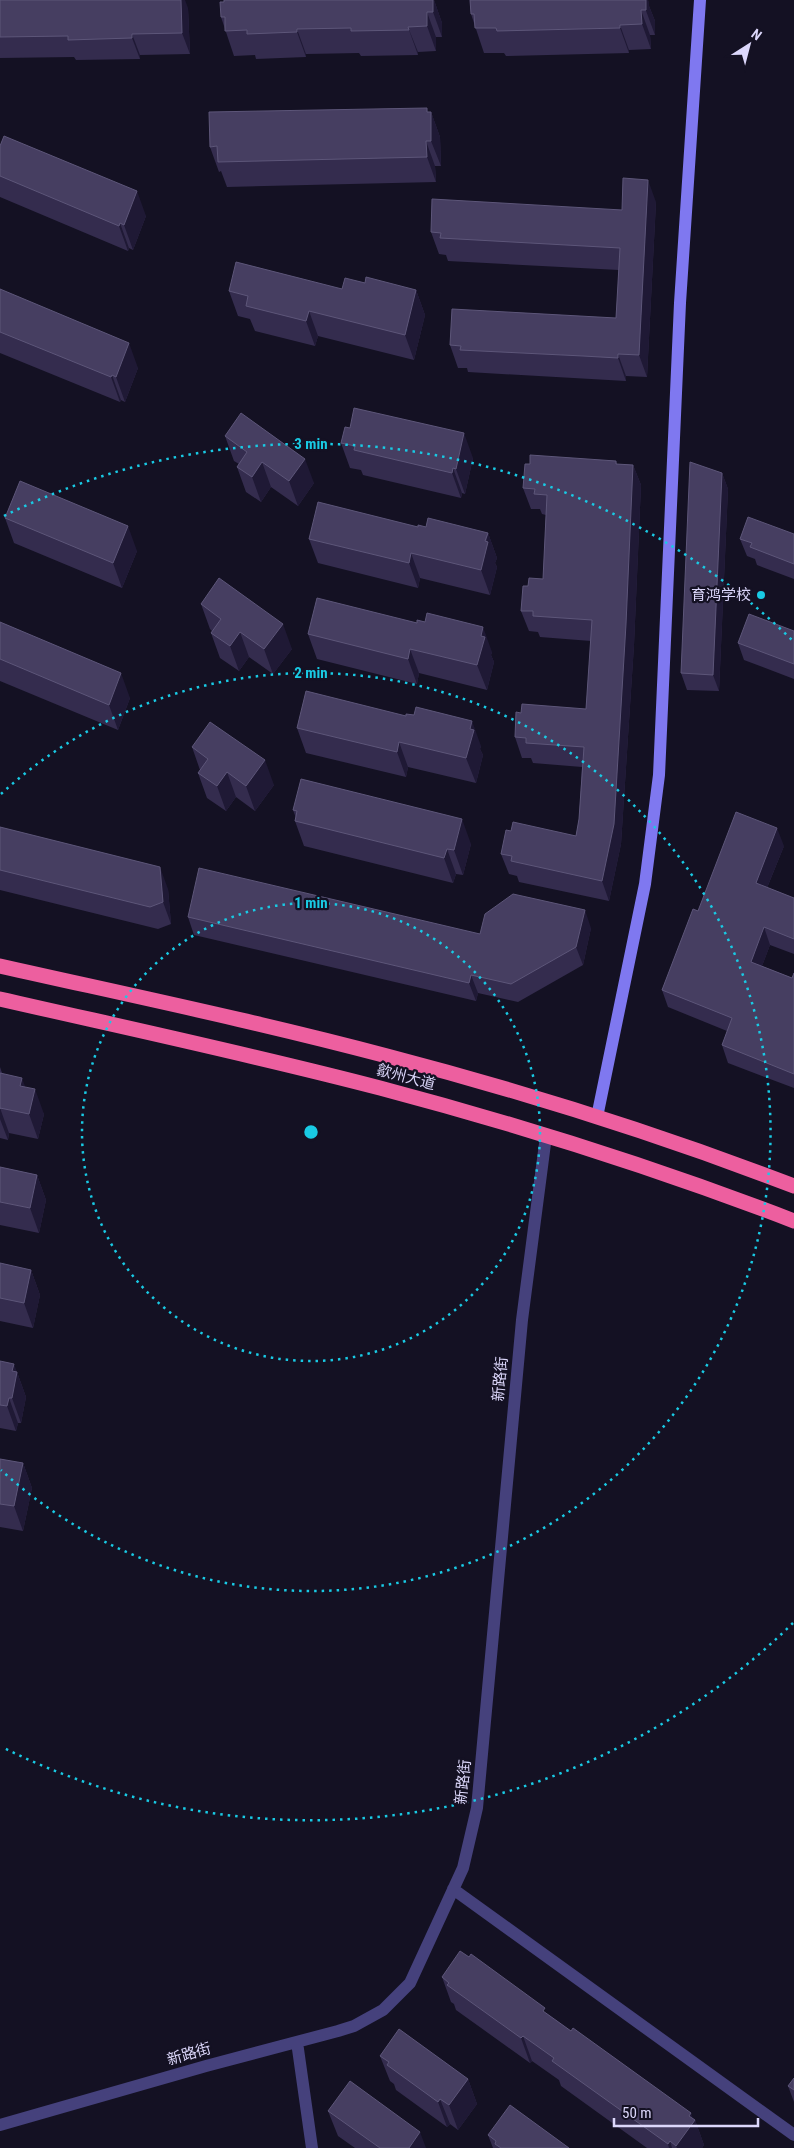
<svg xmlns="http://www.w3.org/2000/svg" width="794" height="2148" font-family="'Roboto Condensed','Noto Sans SC',sans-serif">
  <rect width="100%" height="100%" fill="#141123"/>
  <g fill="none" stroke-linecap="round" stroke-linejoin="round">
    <path stroke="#45417c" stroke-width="12" d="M453,1889L794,2135
      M297,2042L312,2148
      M0,2125L206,2066L338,2031L354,2026L383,2010L410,1983L463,1868L477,1808L522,1320L546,1136"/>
    <path stroke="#7f78f0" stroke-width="12" d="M597,1117L645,884L659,775L680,303L700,0"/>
    <path stroke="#ed5f9f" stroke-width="15" d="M0,966C129,995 259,1022 387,1056C525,1092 661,1135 794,1186
      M0,999C127,1028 254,1055 380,1088C520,1125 659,1169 794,1221"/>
  </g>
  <path fill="#342c4e" d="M0,0L188,8L190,54L140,55V59L76,60L74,57L0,58Z
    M224,0H434L442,23V37H436V51L418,52V55L361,56L359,53L306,54V57L256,59L255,55L234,56L221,17Z
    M470,0H648L649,6L655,21V35H650L651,49L629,50V53L506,56L504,53H484L471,14Z
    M429,112H431L440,137L441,166H435L436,182L227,187L221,171L219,172L210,147Z
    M0,146L146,216L133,250L129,248L128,251L0,197Z
    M656,202L647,377L626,376V381L591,379L468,372L467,368H458L450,345L616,318L619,270L448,261L446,255L439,254L431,232L622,210Z
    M365,283L416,290L425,315L414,360L318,336L315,346L255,331L250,319L238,316L229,291L342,289Z
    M0,289L138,368L125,402L121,400L120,402L0,353Z
    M225,436L314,483L298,506L271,487L261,502L246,492L237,467L239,464L234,461Z
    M341,443L473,458L465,494L462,493L461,498L363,475L361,470L350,468Z
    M616,461L617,464L633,465L641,485L634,645L621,844L609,901L519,882L517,876L509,874L501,854L511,831L576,836L579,819L582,767L533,763L531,758H522L515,737L521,713L586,709L591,641L540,637L538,632L529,631L521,611L528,586L543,579L546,515L542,514L540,509H531L523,488L530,464Z
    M722,473L728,489L719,691L687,690L681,673Z
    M5,518L137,551L122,588L14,543Z
    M426,527L488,533L497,558L495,563L497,567L490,595L420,578L418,588L318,563L309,539Z
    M794,534V579L757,565L755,559L747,556L740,539Z
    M201,604L292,649L273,674L249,657L239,671L220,658L211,633L212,631L210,629Z
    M0,622L130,698L118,730L0,681Z
    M794,631V679L744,660L738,643Z
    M308,634L492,652L491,655L494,662L487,690L419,673L417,684L317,659Z
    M297,728L481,746L480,749L483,755L476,783L408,767L406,777L306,753Z
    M192,747L274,785L255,811L236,797L226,811L207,798L198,773L200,770Z
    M293,810L471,844L463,875L456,874L453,883L304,846L295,821L296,818Z
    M0,827L168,889L171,924L158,929L0,890Z
    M784,846L767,888L794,898V954L770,945L762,966L792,978L794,973V1088L728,1063L722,1045L727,1031L668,1007L662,990L698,911Z
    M188,917L480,934L591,928L583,965L518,1002L478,993L476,1001L194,935Z
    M0,1067L2,1073L25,1087L44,1114L38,1139L9,1133L8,1140L0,1138Z
    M0,1167L37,1175L46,1200L39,1233L0,1225Z
    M0,1263L31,1270L40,1295L33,1328L0,1321Z
    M0,1361L17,1372L26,1397L21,1423H18L16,1431L0,1428Z
    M0,1459L23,1463L32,1488L23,1531L0,1527Z
    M442,1977L547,2014L695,2120L704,2145L702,2148H647L561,2086L559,2080L532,2061L530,2063L456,2010L454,2004L451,2002Z
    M380,2056L468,2079L477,2104L458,2130L450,2124L447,2127L396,2090L394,2084L390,2081Z
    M794,2078V2102L788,2086Z
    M328,2111L426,2148H355L338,2136Z
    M488,2135L569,2148H493Z"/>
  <path fill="#1f1935" d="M181,0H185L188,8L190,54L182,33Z
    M428,0H434L442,23V37L433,12Z
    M642,0H648L649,3V6L655,21V35Z
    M641,10L650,35L651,49L642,24Z
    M427,12L436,37V51L427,26Z
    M620,25L629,50V53L620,28Z
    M408,27L418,52V55L409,30Z
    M297,29L306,54V57L297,32Z
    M132,34L140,55V59L132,38Z
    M427,108L431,118V112L440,137L441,166L431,141Z
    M426,141L435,166L436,182L427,157Z
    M648,180L656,202L647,377L639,355Z
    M137,191L146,216L133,250L124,225Z
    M120,223L129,248L128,251L119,226Z
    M416,290L425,315L414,360L405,335Z
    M309,311L318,336L315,346L306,321Z
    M129,343L138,368L125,402L116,377Z
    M618,354L626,376V381L618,358Z
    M112,375L121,400L120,402L111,377Z
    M464,433L473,458L465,494L456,469Z
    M305,459L314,483L298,506L289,481Z
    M262,462L271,487L261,502L252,477Z
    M633,465L641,485L634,645L621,844L609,901L602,881Z
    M453,468L462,493L461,498L452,473Z
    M722,473L728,489L719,691L713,675Z
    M128,526L137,551L122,588L113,563Z
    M488,533L497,558L495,563L497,567L490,595L481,570Z
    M411,553L420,578L418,588L409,563Z
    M283,624L292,649L273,674L264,649Z
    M483,627L492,652L491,655L494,662L487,690L477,665L481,636Z
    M240,632L249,657L239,671L230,646Z
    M410,649L419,673L417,684L408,659Z
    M121,673L130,698L118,730L109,705Z
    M472,721L481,746L480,749L483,755L476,783L466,758L470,729Z
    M399,742L408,767L406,777L397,752Z
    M265,760L274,785L255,811L246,786Z
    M227,772L236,797L226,811L217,786Z
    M462,819L471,844L463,875L454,850Z
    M777,828L784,846L762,900L756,883Z
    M447,849L456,874L453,883L444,858Z
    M160,867L168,889L171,924L163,902Z
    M585,910L591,928L583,965L576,947Z
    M764,927L770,945L757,979L751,962Z
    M471,975L478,993L476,1001L469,983Z
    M22,1078L31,1103L20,1086Z
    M35,1089L44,1114L38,1139L29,1114Z
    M0,1108L9,1133L8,1140L0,1119Z
    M37,1175L46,1200L39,1233L30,1208Z
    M31,1270L40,1295L33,1328L24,1303Z
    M14,1364L26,1397L21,1423L12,1398V1371Z
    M9,1398L18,1423L16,1431L7,1406Z
    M23,1463L32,1488L23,1531L14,1506Z
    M523,2036L532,2061L530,2063L521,2038Z
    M468,2079L477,2104L458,2130L449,2105Z
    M440,2099L450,2124L447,2127L438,2102Z
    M691,2113L694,2121L695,2120L704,2145L702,2148H677L676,2146L689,2116Z
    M420,2132L426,2148H409Z
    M670,2141L672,2148H669L668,2144Z"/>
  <path fill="#463e61" stroke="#5d5679" d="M0,0H181L182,33L132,34V38L68,40V36L0,37Z
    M224,0H433V12H427V26L408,27L409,30L351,31V28L297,29V32L247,34V30L225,31V17H221L220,2H224Z
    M470,0H646V10H641L642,24L620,25V28L497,31L496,28H475L474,14H471Z
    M427,108V112H431V141H426L427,157L218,162L217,146L210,147L209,112Z
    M4,136L137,191L124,225L120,223L119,226L0,176V146Z
    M623,178L648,180L639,355L618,354V358L583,356L460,350L461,346L450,345L452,309L616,318L620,248L440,238L441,233L431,232L432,199L622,210Z
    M236,262L342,289L345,278L365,283L366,277L416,290L405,335L309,311L306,321L246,306L248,296L229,291Z
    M0,289L129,343L116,377L112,375L111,377L0,332Z
    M354,408L464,433L456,469L453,468L452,473L354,450L355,446L341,443L345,427L350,428Z
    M241,413L305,459L289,481L262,462L252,477L237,467L247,452L225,436Z
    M530,455L616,461V464L633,465L626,624L614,824L602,881L511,861L512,856L501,854L506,830L511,831L513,822L576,836L579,819L584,747L526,743V738L515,737L516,712L521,713L522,704L586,709L592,620L533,616V611H521L523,586H528L529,578L543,579L547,495L534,494L535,489L523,488L525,464H530Z
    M690,462L722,473L713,675L681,673Z
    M20,481L128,526L113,563L5,518Z
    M318,502L418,527V525L426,527L428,518L488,533L485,541L488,542L481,570L411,553L409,563L309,539Z
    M748,517L794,534V564L750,547L752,543L740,539Z
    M219,578L283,624L264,649L240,632L230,646L211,633L221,619L201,604Z
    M317,598L417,623V620L425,622L427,613L483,627L481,636L485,637L477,665L410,649L408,659L308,634Z
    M749,614L794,631V664L738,643Z
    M0,622L121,673L109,705L0,659Z
    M306,691L406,716V714L414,715L416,707L472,721L470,729L474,730L466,758L399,742L397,752L297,728Z
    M210,722L265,760L246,786L227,772L217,786L198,773L208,759L192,747Z
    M301,779L462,819L454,850L447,849L444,858L295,821L297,811L293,810Z
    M736,812L777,828L756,883L794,898V939L764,927L751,962L792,978L794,973V1074L722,1045L732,1018L662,990L693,909L698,911Z
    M0,827L160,867L163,902L150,907L0,870Z
    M199,868L480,934L485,914L513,894L585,910L576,947L511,984L471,975L469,983L188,917Z
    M0,1073L22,1078L20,1086L35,1089L29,1114L0,1108V1109Z
    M0,1167L37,1175L30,1208L0,1202Z
    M0,1263L31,1270L24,1303L0,1298Z
    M0,1361L14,1364L12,1371L17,1372L12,1398H9L7,1406L0,1405Z
    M0,1459L23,1463L14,1506L0,1504Z
    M460,1951L469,1957L471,1954L545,2008L543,2011L571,2031L573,2028L691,2113L689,2116L695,2120L676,2146L670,2141L668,2144L552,2061L554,2058L523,2036L521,2038L447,1985L449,1983L442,1977Z
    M399,2029L468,2079L449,2105L440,2099L438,2102L387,2065L389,2062L380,2056Z
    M794,2078V2090L788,2086Z
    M350,2081L420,2132L409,2148H380L328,2111Z
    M510,2105L569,2148H501L495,2144L496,2141L488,2135Z"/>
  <g fill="none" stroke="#19cae4" stroke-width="2.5" stroke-dasharray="2.5 5">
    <circle cx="311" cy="1132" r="229"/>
    <path d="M1 794A459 459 0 1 1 1 1470"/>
    <path d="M793 1623A688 688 0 0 1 4 1748M4 516A688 688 0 0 1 793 641"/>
  </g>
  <circle fill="#19cae4" stroke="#141123" stroke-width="2" cx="761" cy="595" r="5"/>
  <g text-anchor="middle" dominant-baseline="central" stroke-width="4.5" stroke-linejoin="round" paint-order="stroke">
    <g font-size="15" fill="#dcd7fb" stroke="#141123" text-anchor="end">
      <text x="751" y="595">育鸿学校</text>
    </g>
    <g font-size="15" fill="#dcd7fb" stroke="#141123">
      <text transform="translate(406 1077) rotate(15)">歙州大道</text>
      <text transform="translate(500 1379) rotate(-85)">新路街</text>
      <text transform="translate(463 1782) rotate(-84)">新路街</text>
      <text transform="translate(189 2054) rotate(-16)">新路街</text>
    </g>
  </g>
  <circle cx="311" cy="1132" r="8" fill="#19cae4" stroke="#141123" stroke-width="2.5"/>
  <g font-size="15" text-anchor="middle" font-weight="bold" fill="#19cae4" stroke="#141123" stroke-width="4.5" stroke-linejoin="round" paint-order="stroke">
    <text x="311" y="449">3 min</text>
    <text x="311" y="678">2 min</text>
    <text x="311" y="908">1 min</text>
  </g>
  <g transform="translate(749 45) rotate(36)" stroke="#141123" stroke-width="4" paint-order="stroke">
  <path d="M0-4L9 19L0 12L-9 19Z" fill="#dcd7fb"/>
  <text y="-8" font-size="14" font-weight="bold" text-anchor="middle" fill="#dcd7fb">N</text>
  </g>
  <path d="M614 2118v8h144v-8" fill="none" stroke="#dcd7fb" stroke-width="2.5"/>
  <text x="622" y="2118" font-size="15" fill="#dcd7fb" stroke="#141123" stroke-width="4" paint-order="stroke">50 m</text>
</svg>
